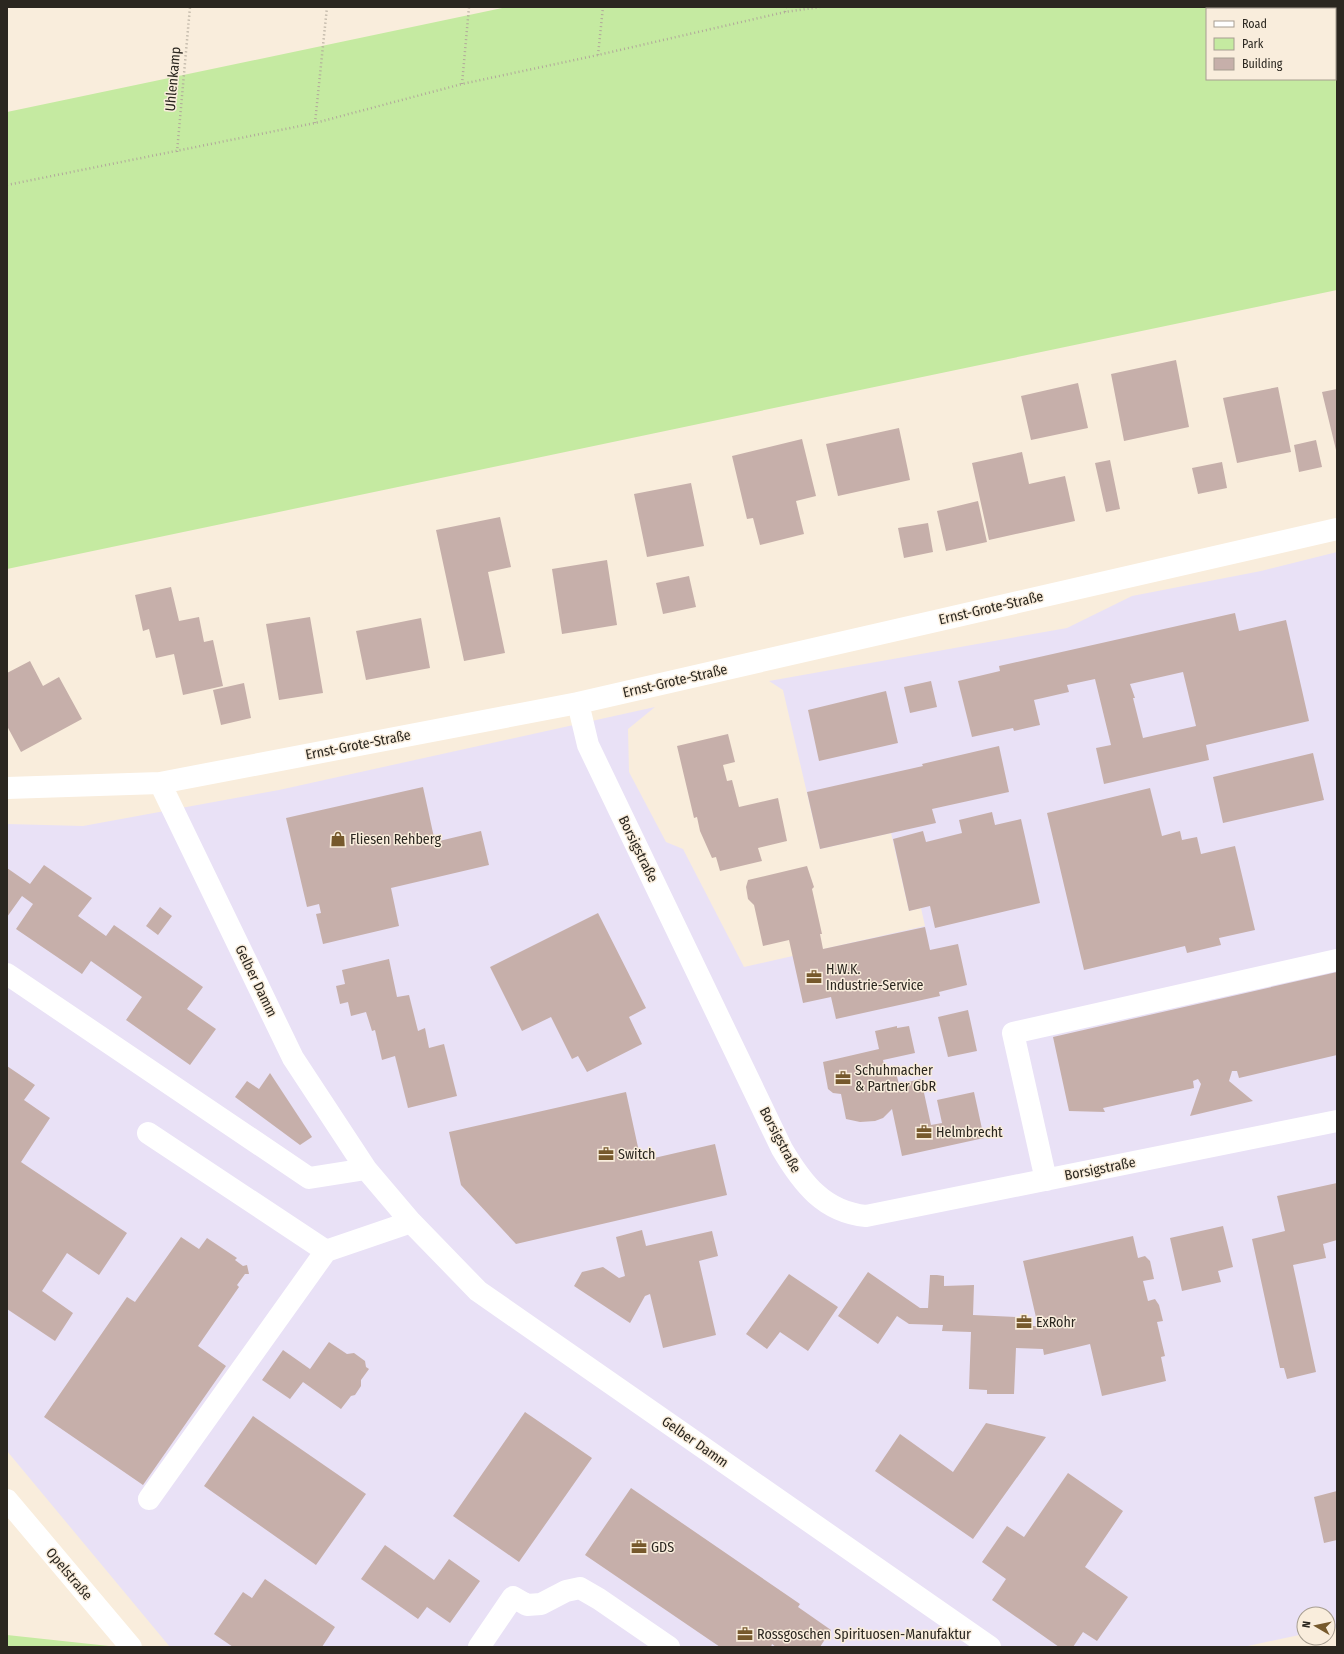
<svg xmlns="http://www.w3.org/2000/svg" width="1344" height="1654" font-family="'Fira Sans Condensed',sans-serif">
  <rect width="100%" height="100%" fill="#f9eddc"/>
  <path fill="#e9e1f6" d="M1337,552V1628L1328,1629V1614H1304V1634L1243,1647H170L7,1451V824L83,826L279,790L655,707L628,729L629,772L666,842L683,849L744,967L925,926L921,908L909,911L891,833L820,849L783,690L769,681L1067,628L1132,596L1261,571Z"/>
  <path fill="#c5eaa1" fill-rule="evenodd" d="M507,7H1337V290L7,569V112ZM1207,9H1335V79H1207Z
    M7,1635L109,1646L110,1647H7Z"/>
  <path fill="#c6afaa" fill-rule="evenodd" d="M1176,360L1189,427L1124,441L1111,374Z
    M1078,383L1088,428L1031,440L1021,396Z
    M1278,387L1291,452L1237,463L1223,398Z
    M1337,389V450H1336L1322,392Z
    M899,428L910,480L838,496L826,444Z
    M802,439L816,496L796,501L804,534L760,545L753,518L747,519L732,456Z
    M1316,440L1322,467L1299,472L1294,445Z
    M1022,452L1029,484L1065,476L1075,521L989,540L972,463Z
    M1110,460L1120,509L1106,512L1095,463Z
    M1222,462L1227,488L1198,494L1192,468Z
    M691,483L704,546L647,557L634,494Z
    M978,501L987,542L946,551L937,511Z
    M500,517L511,567L488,572L505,653L464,661L436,530Z
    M928,523L933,552L904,558L898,528Z
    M607,560L617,625L562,634L552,569Z
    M689,576L696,607L663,614L656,583Z
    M171,587L179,621L199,617L204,642L213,640L223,686L183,695L174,654L156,658L149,629L143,631L135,595Z
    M1235,613L1239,631L1286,620L1309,721L1206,745L1209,760L1104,784L1096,748L1111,745L1095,679L1067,685L1069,692L1034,700L1040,725L1014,731L1013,728L972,737L958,681L1000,671L999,666ZM1183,672L1196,726L1143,738L1133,698H1135L1130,684Z
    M310,617L323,693L279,700L266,624Z
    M421,618L430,668L366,680L356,631Z
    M30,661L43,686L59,677L82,719L21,752L7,726V673Z
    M931,681L937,707L910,713L904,687Z
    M244,683L251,718L221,725L213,690Z
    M886,691L898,743L819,761L808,710Z
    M728,734L735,762L723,765L727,781L732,780L739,807L778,798L787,841L758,848L762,861L720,871L716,857L712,858L700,831L697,817L694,818L677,746Z
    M999,746L1009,792L932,809L936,823L820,849L807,792L923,766L922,764Z
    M1313,753L1324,800L1223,823L1213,777Z
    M423,787L435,842L481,831L489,865L391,888L399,926L323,944L316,914L321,913L319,904L307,907L286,818Z
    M1150,788L1162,836L1180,831L1182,840L1197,837L1201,854L1235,846L1255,930L1219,938L1221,945L1187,953L1185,946L1084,970L1047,813Z
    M992,812L995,825L1021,819L1040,903L935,928L930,906L909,911L893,839L923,831L926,842L962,833L959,820Z
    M44,865L92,898L78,916L106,936L114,925L203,987L187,1009L216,1029L190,1065L126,1020L142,997L91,961L82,974L16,929L33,904L22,896L7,917V868L30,884Z
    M807,866L814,887L812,889L822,934H820L823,949L925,927L930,950L958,944L967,985L939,992L940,996L836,1019L831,997L803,1003L789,940L763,946L754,905L748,899L746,887L748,880Z
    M160,907L172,916L158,935L146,926Z
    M598,913L646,1008L629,1017L642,1044L587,1072L578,1056L572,1059L551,1017L522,1031L490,967Z
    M389,959L397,997L409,995L418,1031L425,1028L429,1048L444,1044L457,1096L408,1108L395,1056L382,1060L375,1030L372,1031L366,1012L351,1016L348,1002L340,1004L336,986L345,984L342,970Z
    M1337,972V1055L1239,1078L1237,1071H1232L1229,1081L1253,1101L1190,1116L1201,1084L1198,1079L1193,1081L1194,1088L1103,1108L1105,1112L1069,1111L1053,1037Z
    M968,1010L977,1051L948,1057L938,1017Z
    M897,1026V1028L909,1026L915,1053L883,1060L886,1073H896L899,1084L921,1079L931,1125L942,1123L937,1100L974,1092L984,1138L902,1156L892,1109L883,1118L875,1121L860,1122L846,1119L841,1094L833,1093L828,1089L823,1062L879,1049L875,1031Z
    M7,1066L35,1085L24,1100L50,1118L21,1162L127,1233L99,1275L67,1253L42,1291L73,1313L55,1341L7,1309Z
    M270,1073L312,1137L300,1145L235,1097L247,1081L259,1089Z
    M626,1092L641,1161L715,1144L727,1195L516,1244L461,1185L449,1132Z
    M1337,1183V1240L1323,1244L1326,1258L1293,1265L1316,1372L1287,1379L1284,1368H1280L1252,1239L1285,1231L1277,1196Z
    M1223,1226L1233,1267L1218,1271L1221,1282L1182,1291L1170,1238Z
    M642,1230L646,1246L712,1231L718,1256L699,1261L716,1335L663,1348L650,1294L645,1296L630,1323L574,1286L582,1272L603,1267L619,1278L625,1276L616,1237Z
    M1133,1236L1138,1258L1145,1256L1150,1261L1154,1279L1143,1281L1148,1301L1155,1299L1159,1305L1163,1321L1157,1322L1165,1356L1161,1357L1166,1381L1102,1396L1090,1344L1044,1355L1043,1349L1016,1348L1014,1394H987V1390L969,1389L971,1332L942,1331L943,1325L909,1324L897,1316L878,1344L838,1316L868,1272L920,1308H928L930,1275H937L944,1276V1286L974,1285L973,1315L1016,1317V1326H1038L1023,1261Z
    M181,1237L199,1249L207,1238L237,1258L235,1260L243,1266L247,1265L249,1274H245L237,1285L239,1287L198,1346L226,1366L143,1485L44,1417L127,1297L135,1302Z
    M789,1274L838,1307L808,1351L780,1332L767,1349L746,1334Z
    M329,1342L347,1354L354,1353L365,1361L366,1367L369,1369L361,1380V1386L355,1395L351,1396L341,1409L303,1382L290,1399L262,1380L283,1350L310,1369Z
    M525,1412L592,1458L519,1562L453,1516Z
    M253,1416L366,1494L316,1565L204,1486Z
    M986,1423L1046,1437L973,1539L875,1471L900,1434L953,1472Z
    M1068,1473L1123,1511L1085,1567L1128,1597L1097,1641L1083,1632L1073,1647H1059L992,1600L1006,1579L982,1562L1007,1526L1024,1537Z
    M631,1488L800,1604L798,1607L831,1630L820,1647H776L772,1644L771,1647H720L585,1555Z
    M1337,1491V1540L1324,1543L1314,1497Z
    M385,1545L434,1580L449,1559L480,1581L450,1623L427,1607L418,1619L361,1579Z
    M265,1579L335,1627L322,1647H233L214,1634L243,1592L252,1598Z"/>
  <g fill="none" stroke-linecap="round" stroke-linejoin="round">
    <path stroke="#b1a89a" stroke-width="2.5" stroke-dasharray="1 3" stroke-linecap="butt" d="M785,12L786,7
      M598,55L603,7
      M462,84L469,7
      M315,123L327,7
      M177,152L190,7
      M7,185L315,123L462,84L598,55L785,12L820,7"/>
    <path stroke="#fff" stroke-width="22" d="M578,703L588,745L782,1149C802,1183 824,1212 866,1216L1337,1121
      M160,783L293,1058L366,1169L411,1222L478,1291L990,1647
      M7,788L160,783L578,703L1337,529
      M7,974L309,1178L366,1169
      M148,1133L326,1251L411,1222
      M1046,1180L1013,1033L1337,960
      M149,1499L326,1251
      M7,1500L131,1647
      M479,1647L513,1597L527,1605L541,1604L566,1591L580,1588L599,1599L669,1647"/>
  </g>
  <defs>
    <symbol id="shop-bare" viewBox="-9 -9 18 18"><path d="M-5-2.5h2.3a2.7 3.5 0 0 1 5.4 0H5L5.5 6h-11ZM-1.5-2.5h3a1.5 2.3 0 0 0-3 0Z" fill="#76592c" stroke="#f9eddc" stroke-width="2.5" paint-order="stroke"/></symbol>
    <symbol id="office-bare" viewBox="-9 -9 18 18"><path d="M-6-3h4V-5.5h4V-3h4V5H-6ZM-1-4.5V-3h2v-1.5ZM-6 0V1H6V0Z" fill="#76592c" stroke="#f9eddc" stroke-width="2.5" paint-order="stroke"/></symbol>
  </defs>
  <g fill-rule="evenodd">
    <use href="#shop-bare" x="327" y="828" width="22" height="22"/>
    <use href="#office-bare" x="803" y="966" width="22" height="22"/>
    <use href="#office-bare" x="832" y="1067" width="22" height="22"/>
    <use href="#office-bare" x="913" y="1121" width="22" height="22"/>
    <use href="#office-bare" x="595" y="1143" width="22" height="22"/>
    <use href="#office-bare" x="1013" y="1311" width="22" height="22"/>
    <use href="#office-bare" x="628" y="1536" width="22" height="22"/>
    <use href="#office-bare" x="734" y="1623" width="22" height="22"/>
  </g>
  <g text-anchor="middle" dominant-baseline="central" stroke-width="3" stroke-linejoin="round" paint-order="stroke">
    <g font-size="14" fill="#2b2720" stroke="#f9eddc">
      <text transform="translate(173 79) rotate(-85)">Uhlenkamp</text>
      <text transform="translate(991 608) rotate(-13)">Ernst-Grote-Straße</text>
      <text transform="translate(675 681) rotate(-13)">Ernst-Grote-Straße</text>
      <text transform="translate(358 745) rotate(-11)">Ernst-Grote-Straße</text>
      <text transform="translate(638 849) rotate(64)">Borsigstraße</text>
      <text transform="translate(256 981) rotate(64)">Gelber Damm</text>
      <text transform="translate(780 1140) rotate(62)">Borsigstraße</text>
      <text transform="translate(1100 1169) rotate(-11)">Borsigstraße</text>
      <text transform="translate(695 1442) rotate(35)">Gelber Damm</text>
      <text transform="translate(69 1574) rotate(50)">Opelstraße</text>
    </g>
    <g font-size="14" fill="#2b2720" stroke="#f9eddc" text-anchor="start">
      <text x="350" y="839">Fliesen Rehberg</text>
      <text x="826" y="969">H.W.K.<tspan x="826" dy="16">Industrie-Service</tspan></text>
      <text x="855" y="1070">Schuhmacher<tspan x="855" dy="16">&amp; Partner GbR</tspan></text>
      <text x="936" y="1132">Helmbrecht</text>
      <text x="618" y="1154">Switch</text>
      <text x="1036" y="1322">ExRohr</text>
      <text x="651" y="1547">GDS</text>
      <text x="757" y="1634">Rossgoschen Spirituosen-Manufaktur</text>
    </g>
  </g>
  <rect width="1344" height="1654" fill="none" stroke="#2b2720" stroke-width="16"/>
  <rect x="1206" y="8" width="130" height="72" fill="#f9eddc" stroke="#a79e91"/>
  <rect x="1214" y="21" width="20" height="6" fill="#ffffff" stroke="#a79e91"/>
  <text x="1242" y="28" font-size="12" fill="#2b2720">Road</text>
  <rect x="1214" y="38" width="20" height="12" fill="#c5eaa1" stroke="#a79e91"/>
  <text x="1242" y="48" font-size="12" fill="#2b2720">Park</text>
  <rect x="1214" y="58" width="20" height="12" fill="#c6afaa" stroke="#a79e91"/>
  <text x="1242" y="68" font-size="12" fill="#2b2720">Building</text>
  <g transform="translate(1316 1626) rotate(279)"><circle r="19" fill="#f9eddc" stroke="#a79e91"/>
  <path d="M0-3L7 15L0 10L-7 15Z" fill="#76592c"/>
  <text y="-6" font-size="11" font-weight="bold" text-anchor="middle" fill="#2b2720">N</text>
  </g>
</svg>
